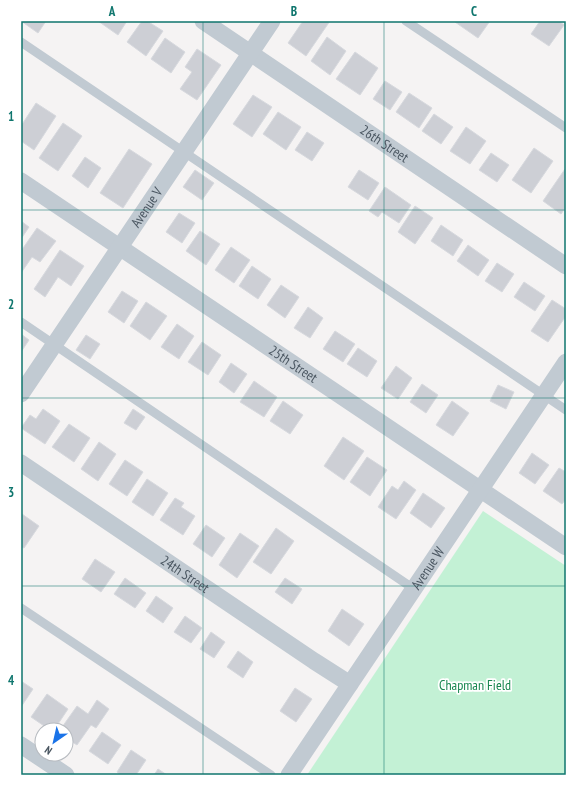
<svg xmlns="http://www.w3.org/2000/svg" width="587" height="796" font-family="'PT Sans Narrow',sans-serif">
  <rect width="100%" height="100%" fill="#f5f3f3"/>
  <path fill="#c3f1d5" d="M483,511L566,566V775H307Z"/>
  <path fill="#cdcfd5" stroke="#d7d9de" d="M21,21H46L38,33Z
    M98,21H127L118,35Z
    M142,21H147L163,31L146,56L127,42Z
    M303,21H330L306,56L288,43Z
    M456,21H490L478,38L455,22Z
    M540,21H559L564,25L549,46L531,34Z
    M327,37L346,51L330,75L311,61Z
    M165,38L185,52L171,73L151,59Z
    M197,49L221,65L197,100L180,89L192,72L185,67Z
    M355,52L378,68L360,95L336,79Z
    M385,81L402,92L390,110L373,99Z
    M409,93L432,108L419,128L396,112Z
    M253,95L272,107L252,137L233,124Z
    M36,103L56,116L34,150L21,141V126Z
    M278,112L301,127L286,150L263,134Z
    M434,114L453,127L441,144L422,131Z
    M63,123L82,136L58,171L39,158Z
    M466,127L486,141L470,164L450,151Z
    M307,132L324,143L312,161L295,150Z
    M534,148L553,161L531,193L512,180Z
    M129,149L152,164L123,208L100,193Z
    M491,153L509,165L497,182L479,170Z
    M85,157L101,168L88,188L72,176Z
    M565,169L566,170V207L561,214L543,201Z
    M195,170L214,183L202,200L183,187Z
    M359,170L379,183L368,200L348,187Z
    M385,187L411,205L399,223L382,212L378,217L369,211Z
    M415,206L433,218L415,244L398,232Z
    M179,213L195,223L182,243L166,232Z
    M21,221L29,227L21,239Z
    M441,225L463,240L453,256L431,241Z
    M37,228L56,241L40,262L32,257L21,273V251Z
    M200,231L220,244L206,265L186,251Z
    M468,245L489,260L478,276L457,261Z
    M231,247L250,260L234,283L215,270Z
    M60,250L84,266L71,286L58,277L45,297L34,289Z
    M497,263L514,274L502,292L485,281Z
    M252,266L271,279L258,299L239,286Z
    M524,282L545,296L535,311L514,297Z
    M281,285L299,297L285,318L267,305Z
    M122,291L138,301L124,323L108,312Z
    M552,300L566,309V316L548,342L531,331Z
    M146,302L167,316L150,340L130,326Z
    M308,307L323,318L310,338L294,328Z
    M177,324L194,336L179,359L161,347Z
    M335,331L355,344L343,362L323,349Z
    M21,334L29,340L21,352Z
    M86,335L100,344L90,359L76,350Z
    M202,342L221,355L208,375L188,362Z
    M358,348L377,361L367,377L347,364Z
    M231,363L247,374L234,393L219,382Z
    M396,366L412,378L398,399L381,388Z
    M254,381L277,397L264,417L240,402Z
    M422,384L438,395L426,413L410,402Z
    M498,385L514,392L506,409L490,401Z
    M283,401L303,415L290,434L270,421Z
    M452,401L469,413L453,436L436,425Z
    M43,409L60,421L45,444L21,428L30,415L36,419Z
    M133,409L145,417L136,430L124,423Z
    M69,424L90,438L74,462L52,447Z
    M343,437L364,451L344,480L324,466Z
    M99,442L116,454L98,481L81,469Z
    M532,453L549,465L535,484L519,473Z
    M367,457L387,470L370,496L350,482Z
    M125,460L143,472L127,496L109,484Z
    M559,468L566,472V499L562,504L543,491Z
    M147,479L168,493L153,516L132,502Z
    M404,481L416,490L396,519L378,507L392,486L398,490Z
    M423,493L445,508L431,528L410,513Z
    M175,498L184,503L181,507L195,516L183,535L160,520Z
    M22,514L39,526L24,548L21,547V516Z
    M206,525L225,538L212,557L193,544Z
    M276,528L294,541L271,574L253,562Z
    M240,533L259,546L237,578L219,565Z
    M95,559L115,572L101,592L82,579Z
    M125,578L146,593L135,608L114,594Z
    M285,578L302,589L292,604L275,592Z
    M156,596L173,608L163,623L146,611Z
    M342,609L364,624L349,646L328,631Z
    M185,616L202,628L191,643L174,632Z
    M211,632L225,642L214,658L200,649Z
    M238,651L253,662L243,678L227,667Z
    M21,681L33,689L21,707Z
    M295,688L312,699L296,722L280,711Z
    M47,694L68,709L54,730H50L31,717Z
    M97,700L109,709L96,728L91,725L77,745L66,738V730H60L77,706L88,714Z
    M102,732L121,745L108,764L89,751Z
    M131,750L146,760L136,775H121L117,772Z
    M158,769L167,775H154Z"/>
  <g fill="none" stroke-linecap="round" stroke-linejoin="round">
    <path stroke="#c1cad2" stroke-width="9" d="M406,21L566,128
      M21,42L566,410
      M21,322L414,589
      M21,608L271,775"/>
    <g stroke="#c1cad2" stroke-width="17">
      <path id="s1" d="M203,21L566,266"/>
      <path id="s2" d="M21,181L566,547"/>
      <path id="s3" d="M21,394L272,21"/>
      <path id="s4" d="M21,463L314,661L350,684"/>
      <path d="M21,745L66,775"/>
      <path id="s5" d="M289,775L566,362"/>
    </g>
  </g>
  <path fill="none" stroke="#0f766e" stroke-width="1" stroke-opacity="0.55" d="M203,21V775M384,21V775M21,210H566M21,398H566M21,586H566"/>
  <g text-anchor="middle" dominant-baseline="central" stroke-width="3.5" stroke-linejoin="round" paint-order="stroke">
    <g font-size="14" fill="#4a5661" stroke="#fff">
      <text stroke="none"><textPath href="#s1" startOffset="219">26th Street</textPath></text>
      <text stroke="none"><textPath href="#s3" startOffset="225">Avenue V</textPath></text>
      <text stroke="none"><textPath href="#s2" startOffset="328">25th Street</textPath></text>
      <text stroke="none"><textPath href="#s5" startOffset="249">Avenue W</textPath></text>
      <text stroke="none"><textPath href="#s4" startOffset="198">24th Street</textPath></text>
    </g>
    <g font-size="14" fill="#17864f" stroke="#fff">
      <text x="475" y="685">Chapman Field</text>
    </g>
  </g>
  <rect width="587" height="796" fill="none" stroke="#ffffff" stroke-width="44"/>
  <g transform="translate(54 742) rotate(214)"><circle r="19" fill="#ffffff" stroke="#b7bbc0"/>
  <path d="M0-3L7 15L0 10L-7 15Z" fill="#1a73e8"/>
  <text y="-6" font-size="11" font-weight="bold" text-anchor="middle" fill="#4a5661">N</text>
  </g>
  <rect x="22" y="22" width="543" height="752" fill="none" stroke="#0f766e" stroke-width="1.5"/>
  <g font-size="13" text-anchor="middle" font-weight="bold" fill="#0f766e">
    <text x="112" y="16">A</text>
    <text x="294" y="16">B</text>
    <text x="474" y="16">C</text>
    <text x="11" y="121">1</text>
    <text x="11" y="309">2</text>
    <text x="11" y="497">3</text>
    <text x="11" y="685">4</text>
  </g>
</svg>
